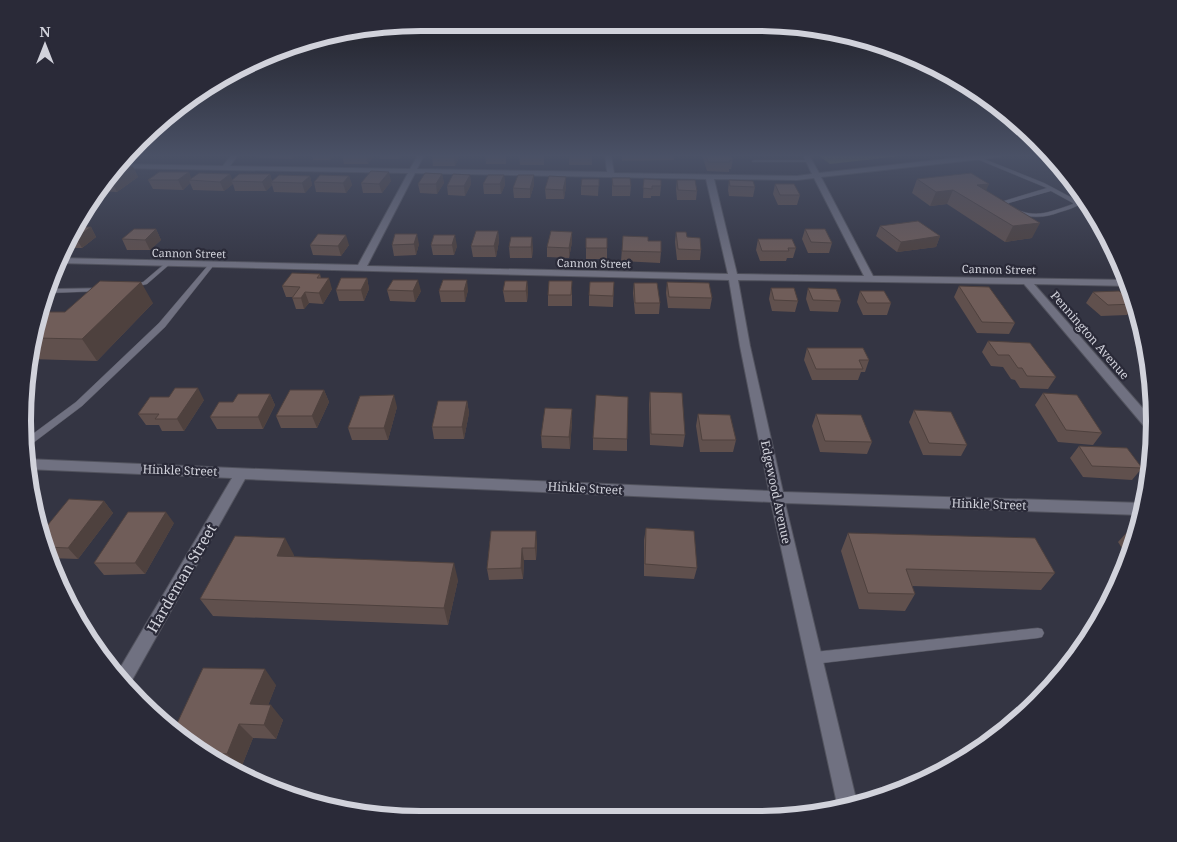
<svg xmlns="http://www.w3.org/2000/svg" width="1177" height="842" font-family="'Noto Serif',serif">
  <rect width="100%" height="100%" fill="#343543"/>
  <path fill="#6c734a" d="M818,155H910L830,164Z"/>
  <g fill="none" stroke-linecap="round" stroke-linejoin="round">
    <defs>
      <path id="service" d="M979,157L1044,183L1078,201L1079,205C1073,208 1067,210 1060,212C1039,220 1023,218 1003,207L1004,201L1047,188L977,159V157ZM1051,191L1073,203V204C1047,213 1033,220 1008,205L1009,203Z
        M754,160H810L812,161L810,162H752V161Z
        M168,261L170,262V264L147,284L132,288L129,286L143,282Z
        M212,262L215,264L214,265L165,327L82,406L29,446L26,447V439L76,402L159,323L210,263Z
        M102,288L104,289V291L49,293L50,289Z
        M1038,628L1042,629L1044,633L1042,637L1038,638L814,664L810,662L808,658L810,654L814,652Z"/>
      <path id="minor" d="M231,155H238L230,166L410,169L418,155H424L417,169L607,172L605,155H611L614,173L797,176L812,174L803,155H809L819,173L982,155H1003L1000,157L821,177L873,276L1128,280L1130,286L1034,284L1153,420V433L1149,432L1024,284L738,280L750,346L783,492L1143,503L1142,515L785,503L857,803L838,808L771,502L245,479L127,689L116,675L232,478L26,469V459L769,491L740,346L729,280L58,263L59,258L358,265L408,173L115,168L118,164L223,166ZM415,173L706,179L728,274L367,266ZM814,178L864,276L737,274L714,179L797,180Z"/>
    </defs>
    <use href="#service" stroke="#52535e" stroke-width="1"/>
    <use href="#minor" stroke="#52535e" stroke-width="2"/>
    <use href="#service" fill="#707181" fill-rule="evenodd"/>
    <use href="#minor" fill="#707181" fill-rule="evenodd"/>
  </g>
  <path fill="#60504d" d="M258,155H296L293,159L259,158Z
    M312,155H335L330,160H313Z
    M342,155H374V156L368,164H344Z
    M379,155H402L399,159H380Z
    M433,155H460L455,166H433L432,157Z
    M485,155H506V164H486Z
    M519,155H544V165H520Z
    M569,155H592V165H569Z
    M622,155H674V160L622,161Z
    M702,155H731L733,160L731,169H729V172L707,171Z
    M116,167H133L138,177L117,192L100,191Z
    M189,172L191,179L230,174L232,181L270,174L272,181L310,176L312,185L305,193L274,192L272,185L266,191H235L233,184L224,191L193,190L190,183L183,190L153,189L148,180Z
    M442,174L444,183L437,194L420,193L418,184Z
    M470,175L471,184L465,196L448,195L447,186Z
    M504,175L505,185L501,194H484L483,184Z
    M349,176L352,185L346,193L316,192L314,182Z
    M612,178L631,186L630,196H612Z
    M599,179L598,196L581,195V186Z
    M644,179L661,186L660,196H651V198H643Z
    M917,179L986,191L1032,238L1005,242L947,204L930,206L912,193Z
    M677,180L697,191L696,200H677L676,189Z
    M729,180L755,187L753,197L729,196L728,190Z
    M391,181L382,193H363L361,183Z
    M775,184L800,195L797,205H778L773,194Z
    M534,185L530,198H514L513,188Z
    M566,186L564,199H546L545,189Z
    M880,226L940,236L936,247L897,252L876,236Z
    M76,227H91L96,237L82,248H63V245Z
    M156,229L161,240L150,250H127L122,239Z
    M805,229L832,243L829,253H808L802,239Z
    M498,231L499,241L496,257H473L471,246Z
    M572,232V242L569,258L547,257V247Z
    M676,232L701,250L700,260H677L675,242Z
    M434,235L457,246L454,255H433L431,245Z
    M623,236L648,241L661,252L660,263L621,261Z
    M586,238H607V259H586Z
    M758,239L796,248L793,258H787L786,261H760L756,250Z
    M419,244L416,255L394,256L392,245Z
    M310,245H349L341,256L313,255Z
    M509,247H533L532,258H510Z
    M320,274L321,278L332,289L323,304L309,303L304,309H296L292,297H286L282,286Z
    M367,278L369,289L364,301H339L336,290Z
    M527,281L528,292L527,302H505L503,291Z
    M572,281V306H548V295Z
    M614,282L613,307L589,306V295Z
    M667,282L712,298L710,309L668,308L666,293Z
    M634,283L660,303L659,314H635L633,293Z
    M959,286L1015,323L1009,334L977,333L954,297Z
    M771,288L798,301L795,312L772,311L769,299Z
    M808,288L841,301L838,312L810,311L806,299Z
    M387,290L421,291L415,302L390,301Z
    M468,290L465,302H441L439,291Z
    M860,291L891,303L887,315H863L857,302Z
    M1093,292L1135,304L1127,315L1101,316L1086,303Z
    M153,303L97,361L29,359L43,312H65Z
    M1142,330L1147,351L1135,339Z
    M988,341L1056,377L1048,389L1020,388L1015,380L1011,379L1003,367L991,366L982,352Z
    M807,348L869,360L865,372H861L858,380H812L804,360Z
    M324,390L329,402L317,428H281L276,416Z
    M650,392L685,435L683,447L650,445L649,404Z
    M1043,393L1102,433L1093,445L1058,442L1035,405Z
    M270,394L275,405L263,429H217L210,417L233,402Z
    M204,400L184,431H162L159,425H146L138,414Z
    M467,401L469,413L464,439H434L432,427Z
    M397,407L388,440H352L348,428Z
    M572,409V421L570,449L542,448L541,436Z
    M914,410L967,445L961,456L923,455L909,422Z
    M698,414L736,440L733,452H700L696,426Z
    M816,414L872,442L867,454L820,452L812,426Z
    M593,438L627,439V451L593,450Z
    M1079,446L1142,468L1132,480L1083,477L1070,458Z
    M104,501L113,513L78,559L49,558L42,532Z
    M174,523L145,574L104,575L94,563Z
    M646,528L697,568L694,579L644,576V540Z
    M1129,530H1139L1128,557L1118,542Z
    M491,531L537,542L536,560H524L523,579L489,580L487,569Z
    M848,533L1055,573L1041,590L912,586L915,594L905,611L859,609L841,551Z
    M294,555V557L458,580L448,625L213,616L200,599Z
    M276,685L268,705L283,720L276,739L253,738L241,768L227,767L178,737Z"/>
  <path fill="#4e413e" d="M292,155H296L293,159Z
    M329,155H335L330,160Z
    M366,155H374L368,164Z
    M399,155H402L399,159Z
    M455,155H460L455,166L454,157Z
    M133,167L138,177L117,192L112,182Z
    M189,172L192,181L189,180L190,183L183,190L178,180Z
    M389,172L391,181L382,193L379,184Z
    M230,174L233,181H231L233,184L224,191L220,182Z
    M270,174L272,182H271L272,185L266,191L262,182Z
    M442,174L444,183L437,194L436,184Z
    M470,175L471,184L465,196L464,186Z
    M504,175L505,185L501,194L500,184Z
    M534,175V185L530,198V189Z
    M310,176L312,185L305,193L302,183Z
    M349,176L352,185L346,193L343,183Z
    M566,177V186L564,199L563,190Z
    M989,184L983,198L977,185Z
    M953,190L947,204L930,206L936,192Z
    M1040,223L1032,238L1005,242L1013,226Z
    M91,227L96,237L82,248L76,238Z
    M156,229L161,240L150,250L145,240Z
    M498,231L499,241L496,257L494,246Z
    M572,232V242L569,258V248Z
    M417,234L419,244L416,255L414,244Z
    M346,235L349,245L341,256L338,246Z
    M455,235L457,246L454,255L452,245Z
    M940,236L936,247L897,252L901,242Z
    M532,237L533,247L532,258L531,247Z
    M329,278L332,289L323,304L319,293Z
    M367,278L369,289L364,301L361,290Z
    M418,280L421,291L415,302L413,291Z
    M467,280L468,290L465,302L464,291Z
    M527,281L528,292L527,302L526,291Z
    M141,282L153,303L97,361L82,339Z
    M305,292L309,303L304,309L301,298Z
    M198,388L204,400L184,431L177,419Z
    M324,390L329,402L317,428L312,416Z
    M270,394L275,405L263,429L258,417Z
    M394,395L397,407L388,440L384,428Z
    M467,401L469,413L464,439L462,427Z
    M572,409V421L570,449L569,437Z
    M104,501L113,513L78,559L68,548Z
    M166,512L174,523L145,574L135,563Z
    M536,531L537,542L536,560L535,548Z
    M285,538L294,555L286,573L277,556Z
    M522,548L524,560L523,579L521,568Z
    M454,563L458,580L448,625L444,608Z
    M265,669L276,685L263,719L250,704Z
    M271,705L283,720L276,739L264,725Z
    M239,724L253,738L241,768L227,754Z"/>
  <path fill="#705d59" stroke="#4e413e" d="M433,155H455L454,157H432Z
    M519,155H544L519,156Z
    M569,155H592V156H569Z
    M706,155H731L733,160H729L730,162H708Z
    M116,167H133L112,182H106Z
    M371,171L389,172L379,184L361,183Z
    M159,172H189L178,180H148Z
    M199,173L230,174L220,182L189,180Z
    M425,173L442,174L436,184H418Z
    M971,173L989,184L977,185L1040,223L1013,226L953,190L936,192L917,179Z
    M239,174H270L262,182L231,181Z
    M453,174L470,175L464,186H447Z
    M279,175L310,176L302,183L271,182Z
    M320,175L349,176L343,183L314,182Z
    M488,175H504L500,184H483Z
    M518,175H534L530,189L513,188Z
    M549,176L566,177L563,190L545,189Z
    M612,178H630L631,186H613Z
    M582,179H599V186H581Z
    M644,179L661,180V186H652V189L643,188Z
    M677,180H695L697,191L678,190Z
    M729,180L753,181L755,187L730,186Z
    M775,184H794L800,195H780Z
    M918,221L940,236L901,242L880,226Z
    M76,227H91L76,238H68Z
    M134,229H156L145,240L122,239Z
    M805,229H825L832,243L811,242Z
    M476,231H498L494,246H471Z
    M551,231L572,232L569,248L547,247Z
    M676,232H686L687,237L700,238L701,250L678,249Z
    M318,234L346,235L338,246L310,245Z
    M395,234H417L414,244L392,245Z
    M434,235H455L452,245H431Z
    M623,236L648,237V241H661V252L622,251Z
    M511,237H532L531,247H509Z
    M586,238H607V248H586Z
    M758,239H792L796,248H788L789,251H762Z
    M292,273L320,274L317,278H329L319,293L305,292L301,298H292L300,287L282,286Z
    M341,278H367L361,290H336Z
    M393,280H418L413,291L387,290Z
    M443,280H467L464,291H439Z
    M100,281L141,282L82,339L35,338L43,312H65Z
    M505,281H527L526,291H503Z
    M549,281H572L571,295H548Z
    M590,282H614L613,296L589,295Z
    M667,282L709,283L712,298L669,297Z
    M634,283H657L660,303H635Z
    M959,286L989,287L1015,323L982,322Z
    M771,288H794L798,301L774,300Z
    M808,288L836,289L841,301L813,300Z
    M860,291H884L891,303H867Z
    M1119,291L1135,304L1108,305L1093,292Z
    M988,341L1030,343L1056,377L1027,376L1022,368H1018L1009,355H998Z
    M807,348H863L869,360H859L863,369H816Z
    M175,388H198L177,419H155L159,414H138L150,397H169Z
    M290,390H324L312,416H276Z
    M650,392L682,393L685,435L651,434Z
    M1043,393L1077,395L1102,433L1066,430Z
    M238,394H270L258,417H210L219,402H233Z
    M394,395L384,428H348L360,396Z
    M596,395L628,397L627,439L593,438Z
    M438,401H467L462,427H432Z
    M545,408L572,409L569,437L541,436Z
    M914,410L951,412L967,445L929,443Z
    M698,414L730,415L736,440H702Z
    M816,414L861,415L872,442L825,441Z
    M1079,446L1127,448L1142,468L1092,466Z
    M69,499L104,501L68,548L46,547L42,532Z
    M128,512H166L135,563H94Z
    M646,528L694,531L697,568L645,564Z
    M1129,530H1139L1135,539Z
    M491,531H536L535,548H522L521,568L487,569Z
    M848,533L1035,538L1055,573L906,569L915,594L868,593Z
    M235,536L285,538L277,556L454,563L444,608L200,599Z
    M203,668L265,669L250,704L271,705L264,725L239,724L227,754L204,753L178,737L173,732Z"/>
  <linearGradient id="sky" x2="0" y2="1"><stop stop-color="#1d1d25"/><stop offset="0.57" stop-color="#4a5166"/><stop offset="1" stop-color="#4a5166" stop-opacity="0"/></linearGradient>
  <rect width="1177" height="273" fill="url(#sky)"/>
  <g text-anchor="middle" dominant-baseline="central" stroke-width="4.5" stroke-linejoin="round" paint-order="stroke">
    <g font-size="11" fill="#d1d2db" stroke="#2a2a38">
      <text transform="translate(189 253) rotate(1)">Cannon Street</text>
      <text transform="translate(594 263) rotate(1)">Cannon Street</text>
      <text transform="translate(999 269) rotate(1)">Cannon Street</text>
    </g>
    <g font-size="12" fill="#d1d2db" stroke="#2a2a38">
      <text transform="translate(1090 335) rotate(49)">Pennington Avenue</text>
      <text transform="translate(180 470) rotate(2)">Hinkle Street</text>
      <text transform="translate(585 488) rotate(3)">Hinkle Street</text>
      <text transform="translate(776 492) rotate(78)">Edgewood Avenue</text>
      <text transform="translate(989 504) rotate(2)">Hinkle Street</text>
    </g>
    <g font-size="15" fill="#d1d2db" stroke="#2a2a38">
      <text transform="translate(181 578) rotate(-60)">Hardeman Street</text>
    </g>
  </g>
  <path d="M0 0H1177V842H0ZM421 31H756A390 390 0 0 1 1146 421V421A390 390 0 0 1 756 811H421A390 390 0 0 1 31 421V421A390 390 0 0 1 421 31Z" fill="#2a2a38" fill-rule="evenodd"/>
  <path fill="none" stroke="#d1d2db" stroke-width="6" d="M421 31H756A390 390 0 0 1 1146 421V421A390 390 0 0 1 756 811H421A390 390 0 0 1 31 421V421A390 390 0 0 1 421 31Z"/>
  <g transform="translate(45 45)" stroke="#2a2a38" stroke-width="4" paint-order="stroke">
  <path d="M0-4L9 19L0 12L-9 19Z" fill="#d1d2db"/>
  <text y="-8" font-size="14" font-weight="bold" text-anchor="middle" fill="#d1d2db">N</text>
  </g>
</svg>
